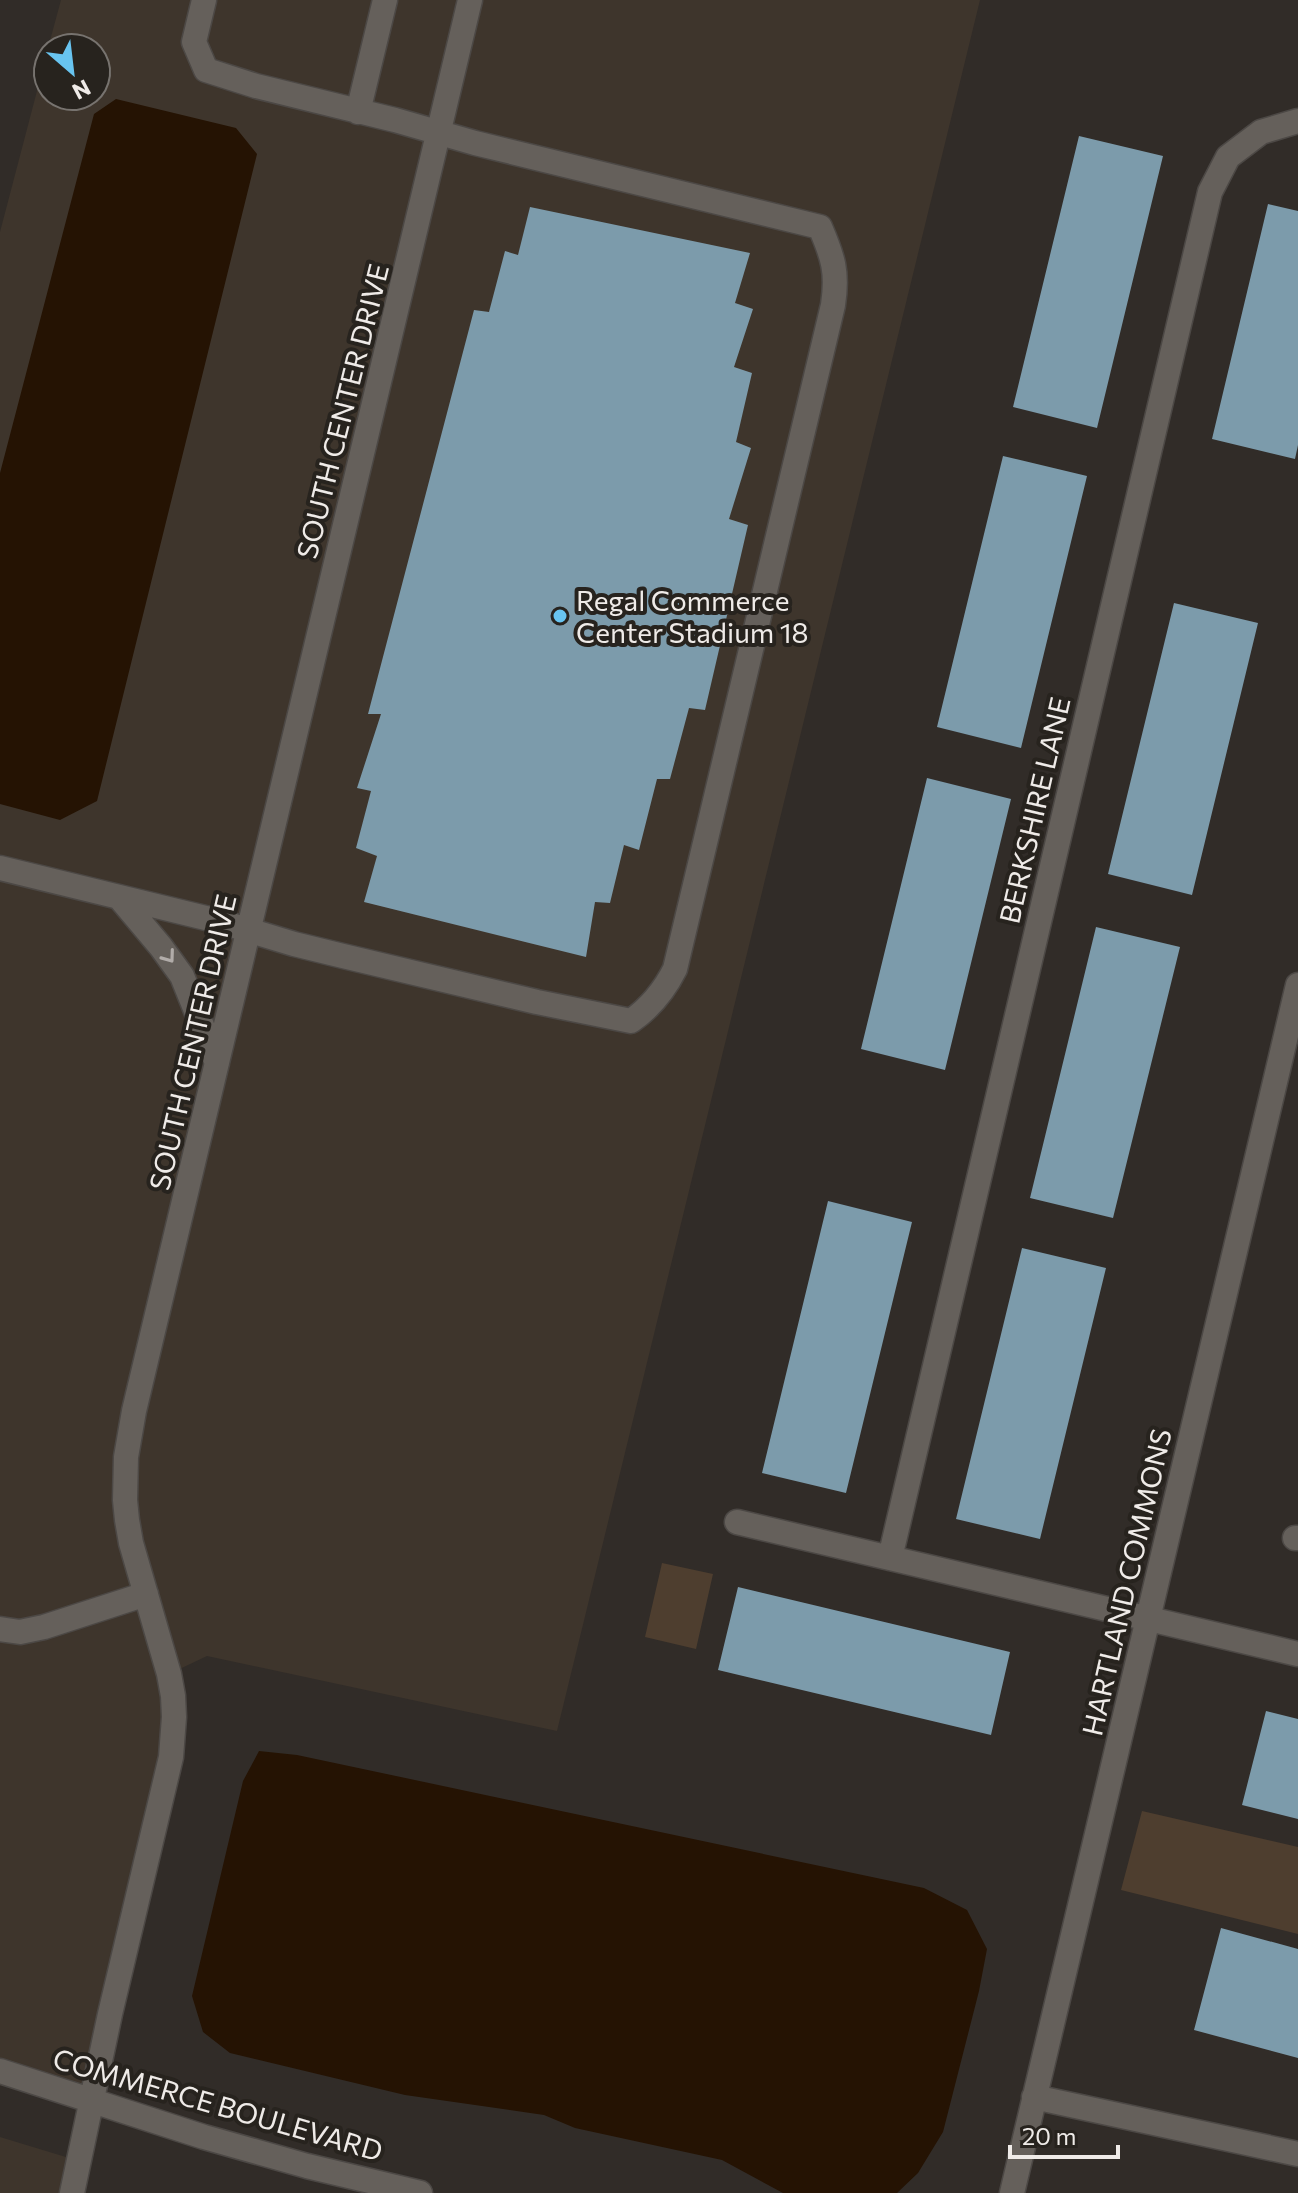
<svg xmlns="http://www.w3.org/2000/svg" width="1298" height="2193" font-family="Commissioner,sans-serif">
  <rect width="100%" height="100%" fill="#312c28"/>
  <path fill="#3e352c" d="M61,0H980L557,1731L207,1656L169,1674L173,1696L92,2100L0,2074V232L48,49V96H96V48H48Z
    M0,2137L79,2161L72,2193H0Z"/>
  <path fill="#4e3e2f" d="M662,1563L713,1574L696,1649L645,1637Z
    M1142,1811L1298,1847V1934L1121,1890Z"/>
  <path fill="#251303" d="M116,99L236,128L257,154L97,801L60,820L0,804V473L94,114Z
    M259,1751L297,1755L924,1888L967,1910L987,1949L979,1991L943,2132L918,2173L897,2193H783L722,2160L575,2128L544,2115L405,2095L230,2053L203,2032L192,1996L243,1781Z"/>
  <path fill="#7c9bab" d="M1079,136L1163,156L1097,428L1013,407Z
    M1268,204L1298,211V445L1295,459L1212,439Z
    M530,207L750,253L735,303L753,309L734,367L752,373L736,442L751,448L729,519L748,525L705,710L689,708L670,779H657L639,850L624,845L610,903L595,902L586,957L364,902L377,856L356,848L371,791L357,788L381,714H368L474,310L489,312L505,251L518,255Z
    M1003,456L1087,476L1021,748L937,727Z
    M1174,603L1258,623L1192,895L1108,874Z
    M927,778L1011,799L945,1070L861,1049Z
    M1096,927L1180,947L1113,1218L1030,1198Z
    M828,1201L912,1222L846,1493L762,1473Z
    M1022,1248L1106,1268L1040,1539L956,1519Z
    M738,1587L1010,1652L991,1735L718,1670Z
    M1266,1711L1298,1719V1819L1242,1805Z
    M1221,1928L1298,1949V2058L1194,2030Z"/>
  <g fill="none" stroke-linecap="round" stroke-linejoin="round">
    <defs>
      <path id="minor" d="M358,112L385,0
        M0,868L218,921L294,944L343,956L537,1002L631,1021C651,1007 664,991 675,969L833,305C838,272 833,257 820,227L475,143L395,120L256,86L206,70L194,42L204,0
        M119,897L161,947L182,976L217,1063
        M737,1522L1298,1654
        M1295,1538H1298
        M890,1558L1210,192L1228,157L1261,132L1298,121
        M0,1629L20,1632L44,1627L146,1594
        M0,2071L204,2137L307,2166L420,2193
        M1034,2097L1298,2154
        M72,2193L110,2014L171,1757L174,1717L173,1696L169,1674L131,1543L127,1520L125,1500L126,1457L134,1411L470,0
        M1012,2193L1298,985"/>
    </defs>
    <use href="#minor" stroke="#4c4845" stroke-width="27"/>
    <use href="#minor" stroke="#65605b" stroke-width="24"/>
  </g>
  <defs><path id="oneway-chevron" d="M-2-3.5L2.5 0L-2 3.5" fill="none" stroke-width="1.6" stroke-linecap="round" stroke-linejoin="round" transform="scale(2)"/></defs>
  <use stroke="#b1aca9" href="#oneway-chevron" transform="translate(169 957) rotate(54)"/>
  <circle fill="#68c4f0" stroke="#27231e" stroke-width="3" cx="560" cy="616" r="8"/>
  <g text-anchor="middle" dominant-baseline="central" stroke-width="8" stroke-linejoin="round" paint-order="stroke">
    <g font-size="28" fill="#efebe8" stroke="#27231e">
      <text transform="translate(342 411) rotate(-76)">SOUTH CENTER DRIVE</text>
      <text transform="translate(1034 810) rotate(-77)">BERKSHIRE LANE</text>
      <text transform="translate(192 1042) rotate(-77)">SOUTH CENTER DRIVE</text>
      <text transform="translate(1126 1582) rotate(-77)">HARTLAND COMMONS</text>
      <text transform="translate(218 2104) rotate(16)">COMMERCE BOULEVARD</text>
    </g>
    <g font-size="28" fill="#efebe8" stroke="#27231e" text-anchor="start">
      <text x="576" y="600">Regal Commerce<tspan x="576" dy="32">Center Stadium 18</tspan></text>
    </g>
  </g>
  <g transform="translate(72 72) rotate(152)"><circle r="38" fill="#27231e" stroke="#77736f" stroke-width="2"/>
  <path d="M0-6L14 30L0 20L-14 30Z" fill="#68c4f0"/>
  <text y="-12" font-size="22" font-weight="bold" text-anchor="middle" fill="#efebe8">N</text>
  </g>
  <path d="M1010 2145v12h108v-12" fill="none" stroke="#efebe8" stroke-width="4"/>
  <text x="1022" y="2145" font-size="24" fill="#efebe8" stroke="#27231e" stroke-width="6" paint-order="stroke">20 m</text>
</svg>
